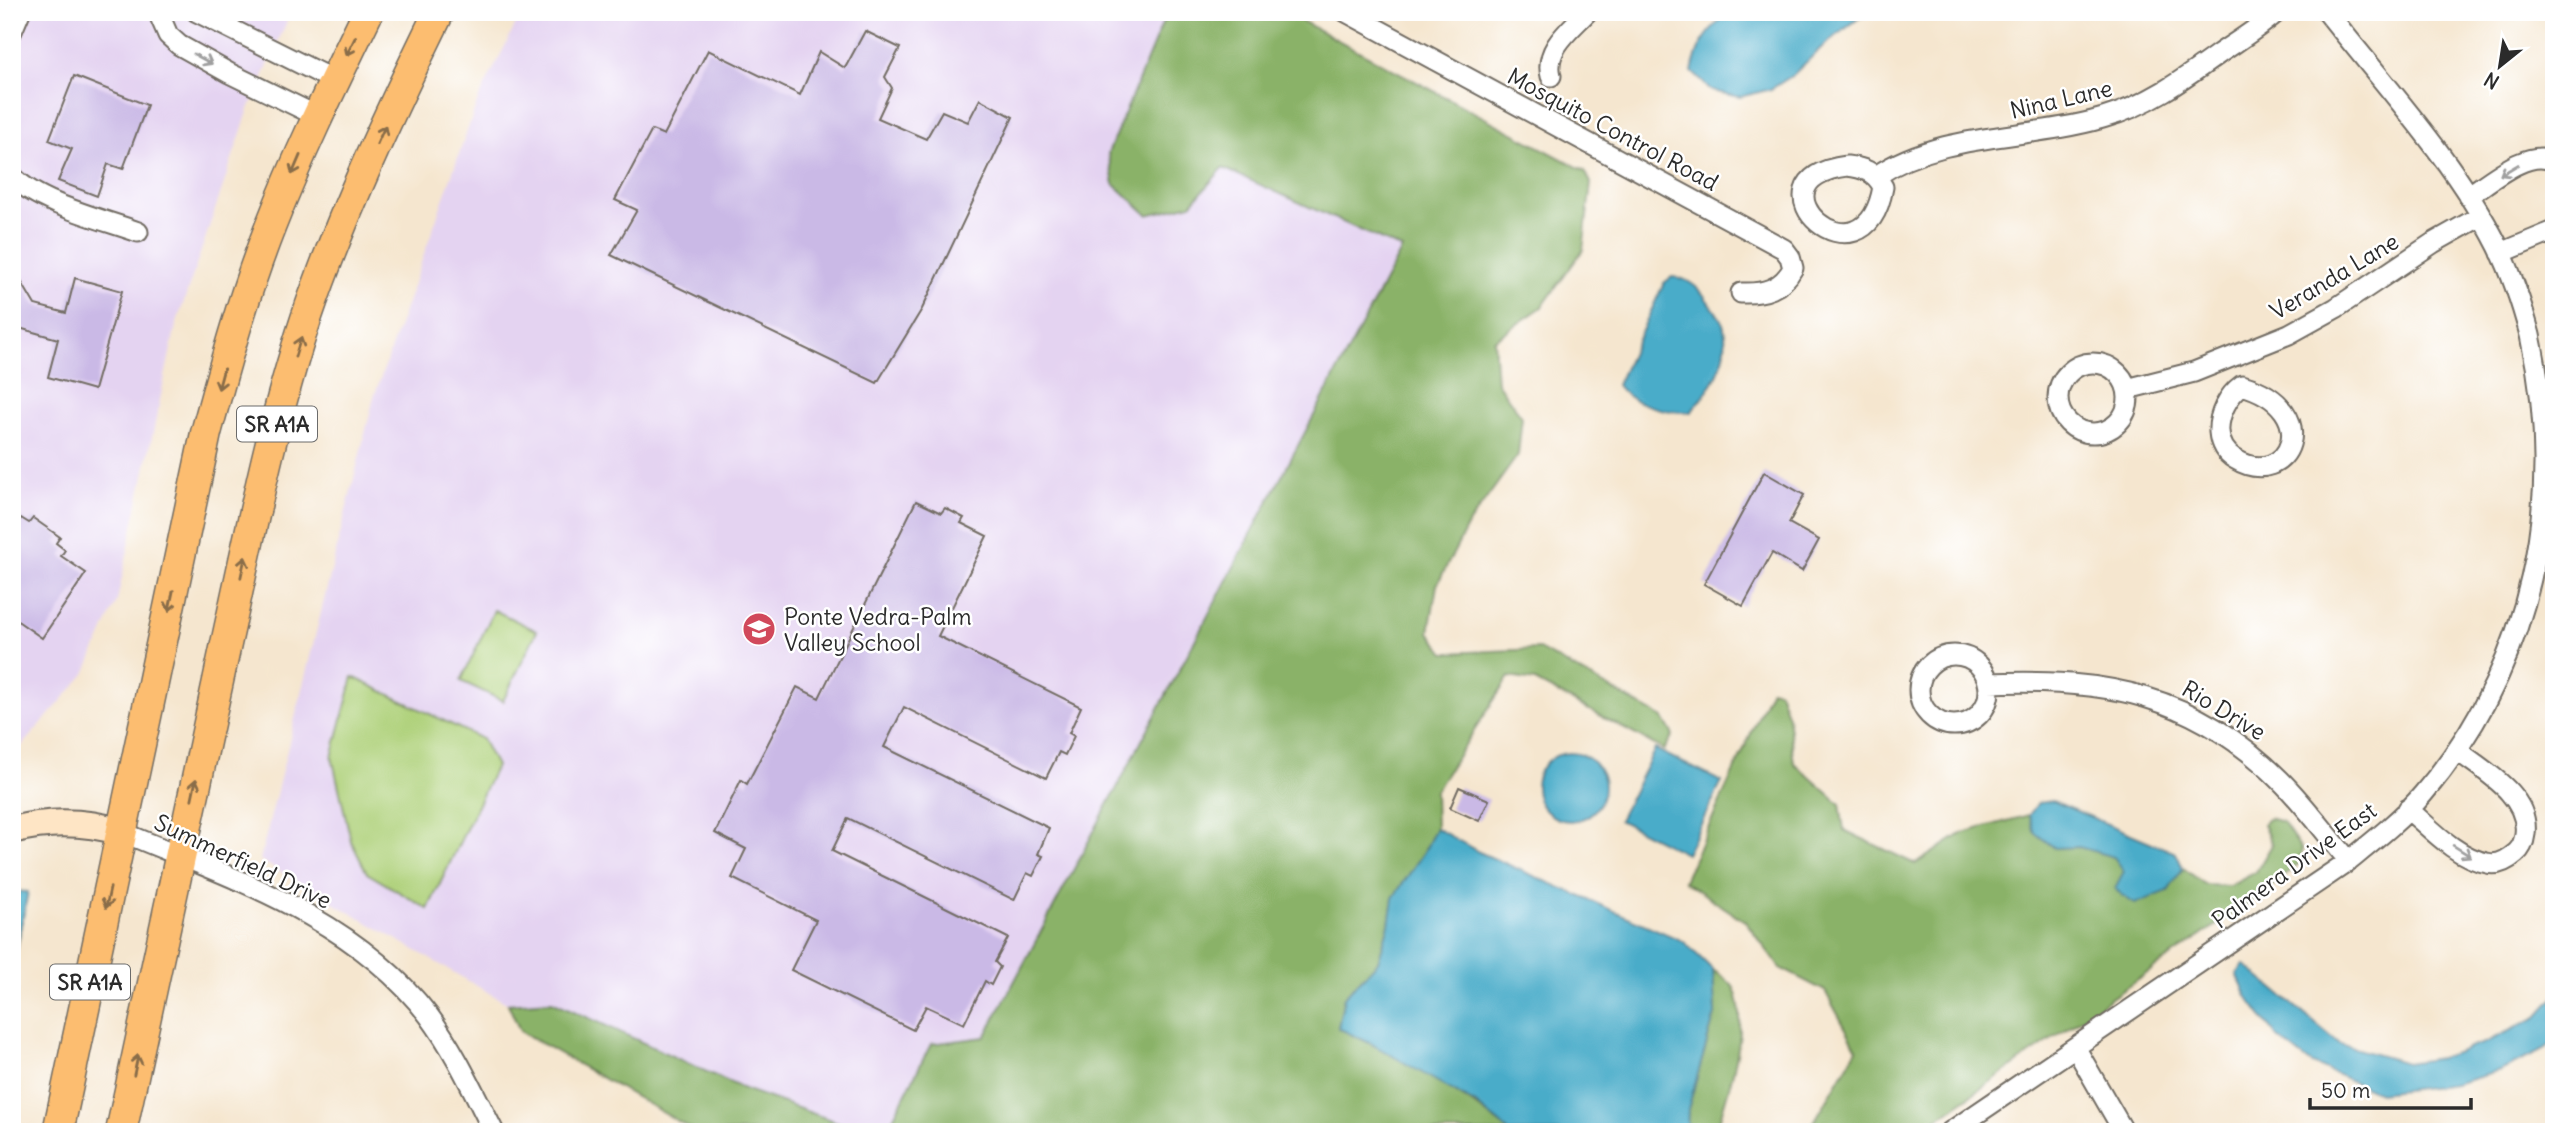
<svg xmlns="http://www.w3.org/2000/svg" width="2566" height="1144" font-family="Delius,sans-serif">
  <rect width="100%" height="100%" fill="#fff"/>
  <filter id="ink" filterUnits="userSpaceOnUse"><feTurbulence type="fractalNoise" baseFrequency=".0143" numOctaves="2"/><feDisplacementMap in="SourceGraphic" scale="14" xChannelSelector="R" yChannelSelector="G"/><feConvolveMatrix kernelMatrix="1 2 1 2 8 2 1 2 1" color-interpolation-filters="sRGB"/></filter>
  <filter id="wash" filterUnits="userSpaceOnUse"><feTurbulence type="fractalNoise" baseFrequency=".00686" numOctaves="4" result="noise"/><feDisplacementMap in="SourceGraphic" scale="28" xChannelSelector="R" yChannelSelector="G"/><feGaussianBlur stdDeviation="1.57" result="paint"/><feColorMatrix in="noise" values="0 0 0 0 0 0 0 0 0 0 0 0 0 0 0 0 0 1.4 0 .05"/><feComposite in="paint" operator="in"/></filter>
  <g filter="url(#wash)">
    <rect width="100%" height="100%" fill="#f5e6cf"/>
    <path fill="#e4d3f1" d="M12,12H291L249,109L176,325L117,601L85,674L12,757Z
      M522,12H1167L1108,152L1191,204L1223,168L1402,248L985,1038L931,1044L886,1132H865L744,1089L552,1001L508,1004L260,860L374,397L478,100Z"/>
    <path fill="#add078" stroke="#6c7e52" stroke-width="2" d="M494,610L537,631L503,701L461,681Z
      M353,677L482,739L496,766L428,909L367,873L351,841L332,757Z"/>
    <path fill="#8ab268" stroke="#5a6e4a" stroke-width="2" d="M1167,12H1285L1585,171L1591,183L1583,250L1542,307L1494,340L1497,383L1522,417L1518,455L1469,523L1437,585L1429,632L1445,653L1539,649L1663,718L1673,735L1664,750L1535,681L1509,677L1435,791L1436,828L1424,852L1393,898L1389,925L1378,962L1344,997L1338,1028C1399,1056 1459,1090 1510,1132H886L931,1044L985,1037L1402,249L1223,168L1191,204L1148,215L1114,184L1108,153Z
      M1771,689L1779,691L1788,717L1794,763L1840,804L1844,830L1915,864L1963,833L2029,815L2035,833L2055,848L2079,847L2114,857L2125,871L2168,891L2183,868L2206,885L2230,886L2256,872L2272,845L2263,824L2269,818L2283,822L2302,850L2299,864L2267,890L1918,1132H1808L1857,1049L1825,991L1780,968L1746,922L1684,881Z
      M1713,970C1720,975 1730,981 1734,988C1752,1028 1727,1092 1716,1132H1687L1688,1109L1715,1014Z
      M552,1001L744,1089L865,1132H697L520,1031L508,1004Z"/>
    <path fill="#49acc9" stroke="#3a6c7a" stroke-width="2" d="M1727,12H1876L1859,18L1821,48L1793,75L1771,89L1740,97L1712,91L1692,72C1697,44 1708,33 1727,12Z
      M1672,277C1686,277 1700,288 1707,300C1713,308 1723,319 1724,328C1731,362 1711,388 1691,412C1668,413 1631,405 1617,385L1664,283Z
      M1655,749L1722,782L1686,854L1619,820Z
      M1536 787a34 34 0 1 1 68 0a34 34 0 1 1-68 0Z
      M2053,801L2176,853L2183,868L2168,891L2135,904L2123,896L2115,888L2124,871L2114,857L2079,847L2055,848L2035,833L2029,815L2038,803Z
      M1436,828L1479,852L1683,941L1713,970L1715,1014L1688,1109L1687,1132H1510L1476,1104L1370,1043L1338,1028L1344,997L1378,962L1389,925L1393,898L1424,852Z
      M12,891L28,892L12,973Z
      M2244,964L2340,1044L2406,1063L2440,1058L2487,1042L2537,1017L2554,998V1042L2542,1051L2500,1071L2455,1084L2379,1093L2312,1064L2278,1038L2247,996L2237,974Z"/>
    <g id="blocks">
      <path fill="#cab9e6" d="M865,31L900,48L885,77L892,88L878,118L926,139L942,111L968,122L980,99L1013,117L922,309L877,383L611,255L637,210L615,200L652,130L664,135L708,50L800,95L819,52L845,68Z
        M74,76L147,105L123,169L108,164L97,196L58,181L72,149L49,140Z
        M12,266L35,305L66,313L75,278L122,291L94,390L48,377L58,339L12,326Z
        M1764,472L1804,495L1789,523L1819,540L1802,571L1772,553L1743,606L1704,584Z
        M916,501L941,513L945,508L964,518L961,523L987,536L938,636L1081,707L1069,733L1074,736L1065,755L1059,752L1046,778L904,707L884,747L1049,828L1038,854L1043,856L1033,876L1027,873L1014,900L848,818L832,851L1008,938L995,962L1000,967L991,985L985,981L964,1024L926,1006L913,1030L791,970L816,920L732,878L746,849L715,833L741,780L747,784L797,687L819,698Z
        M21,518L29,523L33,518L60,537L56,543L65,550L61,556L86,573L42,638L12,617V531Z
        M1459,787L1489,800L1479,821L1450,808Z"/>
    </g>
  </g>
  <g filter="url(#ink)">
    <use href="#blocks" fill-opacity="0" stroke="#726c64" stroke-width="2"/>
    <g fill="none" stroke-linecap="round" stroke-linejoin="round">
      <defs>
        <path id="street" d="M158,12L168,35L179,45L229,73L319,117
          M197,12L335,81
          M1346,12L1784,249L1790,257L1793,268C1782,289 1764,294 1741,293
          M12,31L20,12
          M1551,76C1544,49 1570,30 1587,12
          M1847,166C1863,168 1875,171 1883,187C1864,295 1740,180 1847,166Z
          M12,176C39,204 102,219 138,232
          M1876,176C1943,131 2028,140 2103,118C2147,106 2184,79 2220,53C2239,40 2259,28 2277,12
          M2468,196C2488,183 2530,146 2554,162
          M2501,253L2554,231
          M2058 398a35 35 0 1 1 70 0a35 35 0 1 1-70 0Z
          M2242,385C2326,409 2289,492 2235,459C2225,453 2220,444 2219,432C2218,415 2228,395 2242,385Z
          M2127,389L2194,372L2289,334L2336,308L2433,243L2481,216
          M1919 690a35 35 0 1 1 70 0a35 35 0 1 1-70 0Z
          M1988,683C2105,678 2194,694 2280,780C2305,805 2326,834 2349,861
          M2408,809C2430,828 2457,858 2487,863C2498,866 2508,860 2516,853C2522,848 2524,842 2525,834C2530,796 2484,771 2458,751
          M122,832C232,878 354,917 429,1016C455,1051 474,1093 494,1132
          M2075,1047L2124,1132
          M1950,1132L2349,861C2375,840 2402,819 2423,794C2533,665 2566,499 2530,335C2522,305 2512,274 2498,246C2454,160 2386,87 2327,12"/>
        <path id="secondary" d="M12,830C50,820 85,821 122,832"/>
        <path id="primary" d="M58,1132L206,433C225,363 244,293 271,225C299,153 334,82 368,12
          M121,1132C156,969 191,806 226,644C250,535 271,425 306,319C342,213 390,112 439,12"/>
      </defs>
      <use href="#street" stroke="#726c64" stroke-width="23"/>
      <use href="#secondary" stroke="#726c64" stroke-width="30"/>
      <use href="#primary" stroke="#726c64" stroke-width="33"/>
      <use href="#street" stroke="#fff" stroke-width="19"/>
      <use href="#secondary" stroke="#fee5c5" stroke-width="26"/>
      <use href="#primary" stroke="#fcbd6f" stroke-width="30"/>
    </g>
    <defs><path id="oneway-shaft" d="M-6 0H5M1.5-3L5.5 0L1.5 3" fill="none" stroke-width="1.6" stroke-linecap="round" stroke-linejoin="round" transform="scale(1.75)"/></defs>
    <g stroke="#896d4a">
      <use href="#oneway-shaft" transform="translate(351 46) rotate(116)"/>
      <use href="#oneway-shaft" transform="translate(381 135) rotate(-66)"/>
      <use href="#oneway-shaft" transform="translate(296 165) rotate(113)"/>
      <use href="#oneway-shaft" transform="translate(298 347) rotate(-73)"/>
      <use href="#oneway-shaft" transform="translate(221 379) rotate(105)"/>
      <use href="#oneway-shaft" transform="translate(243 567) rotate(-78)"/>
      <use href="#oneway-shaft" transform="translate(171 601) rotate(102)"/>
      <use href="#oneway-shaft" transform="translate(194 789) rotate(-78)"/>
      <use href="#oneway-shaft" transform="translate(108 898) rotate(102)"/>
      <use href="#oneway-shaft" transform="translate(136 1065) rotate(-78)"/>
    </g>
    <g stroke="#a0a0a0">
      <use href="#oneway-shaft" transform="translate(203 59) rotate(29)"/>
      <use href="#oneway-shaft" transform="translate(2509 170) rotate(149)"/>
      <use href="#oneway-shaft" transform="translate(2462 851) rotate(32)"/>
    </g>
  </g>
  <defs>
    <symbol id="school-disc" viewBox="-11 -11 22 22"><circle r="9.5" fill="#d1495b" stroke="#fff"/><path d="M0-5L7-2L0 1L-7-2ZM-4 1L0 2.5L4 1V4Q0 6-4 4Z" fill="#fff"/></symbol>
  </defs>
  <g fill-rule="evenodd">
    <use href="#school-disc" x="740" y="610" width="38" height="38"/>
  </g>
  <g text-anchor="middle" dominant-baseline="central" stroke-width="5" stroke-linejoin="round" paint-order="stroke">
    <g fill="#fff" stroke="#6b6b6b" stroke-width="2">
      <rect x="237" y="406.5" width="80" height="35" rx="5"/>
      <rect x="50" y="964.5" width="80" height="35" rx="5"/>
    </g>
    <g font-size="21" font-weight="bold" fill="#2b2b2b">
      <text x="277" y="424">SR A1A</text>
      <text x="90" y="982">SR A1A</text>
    </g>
    <g font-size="23" fill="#2b2b2b" stroke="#fff">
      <text transform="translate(2061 99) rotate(-13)">Nina Lane</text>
      <text transform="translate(1613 129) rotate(28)">Mosquito Control Road</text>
      <text transform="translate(2334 276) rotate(-31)">Veranda Lane</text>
      <text transform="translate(2224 710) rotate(31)">Rio Drive</text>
      <text transform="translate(243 861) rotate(25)">Summerfield Drive</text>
      <text transform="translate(2294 865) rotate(-36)">Palmera Drive East</text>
    </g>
    <g font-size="23" fill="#2b2b2b" stroke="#fff" text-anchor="start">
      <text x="784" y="616">Ponte Vedra-Palm<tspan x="784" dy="26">Valley School</tspan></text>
    </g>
  </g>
  <rect width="2566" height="1144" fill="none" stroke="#fff" stroke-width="42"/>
  <g transform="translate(2500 66) rotate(210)" stroke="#ffffff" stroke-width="5" paint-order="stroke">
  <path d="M0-5L12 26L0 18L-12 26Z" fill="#2b2b2b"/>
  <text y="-10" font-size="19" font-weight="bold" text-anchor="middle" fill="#2b2b2b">N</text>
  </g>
  <path d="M2310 1098v10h161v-10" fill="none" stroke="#2b2b2b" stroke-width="3.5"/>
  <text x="2321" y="1098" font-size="21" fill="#2b2b2b" stroke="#ffffff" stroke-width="5" paint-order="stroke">50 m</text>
</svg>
